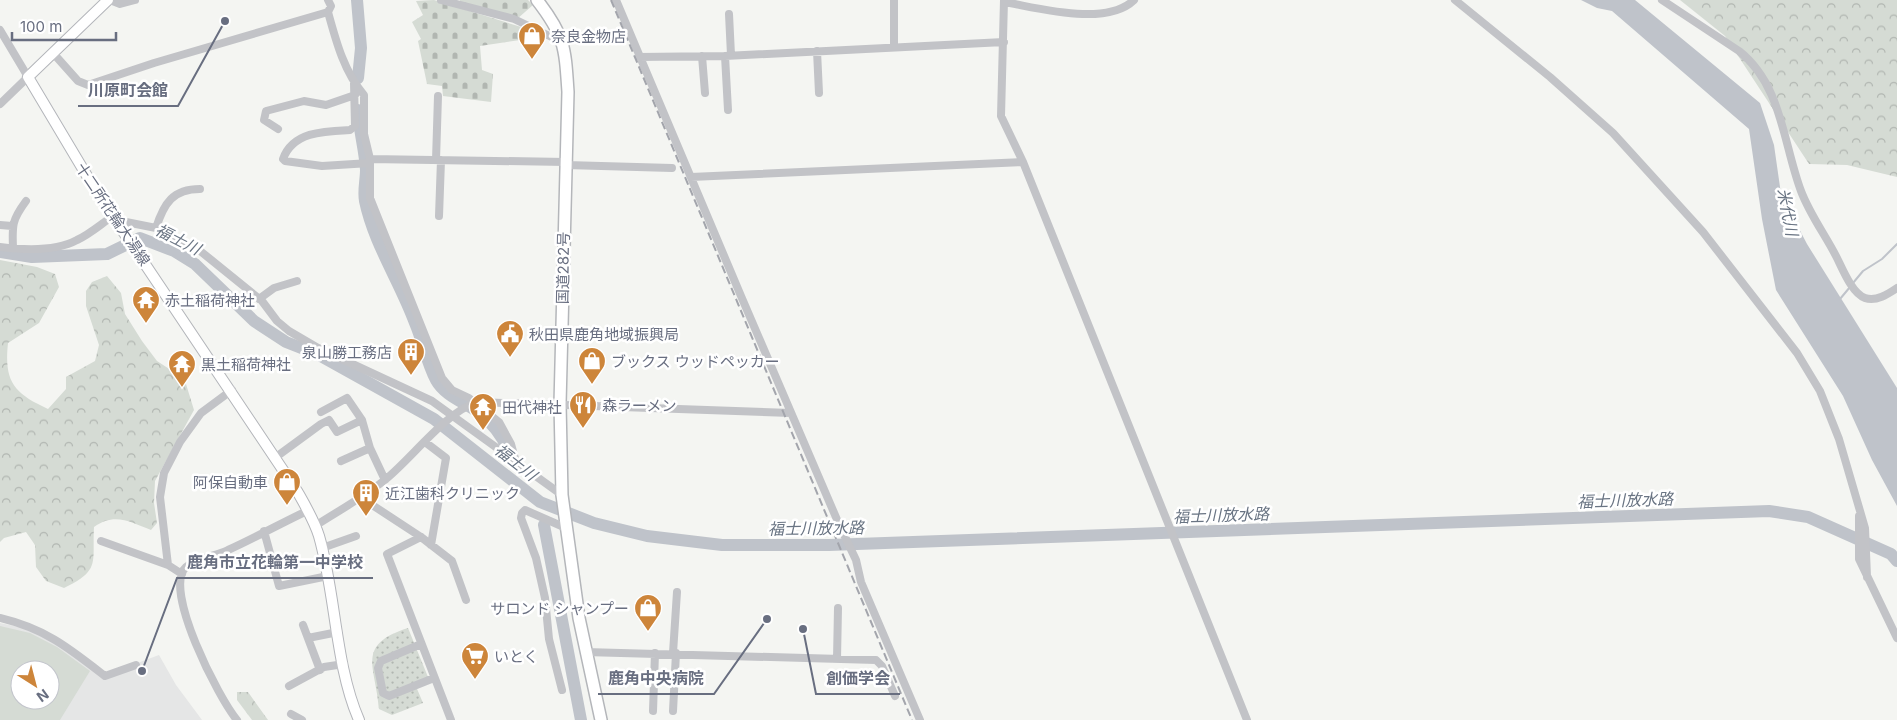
<svg xmlns="http://www.w3.org/2000/svg" width="1897" height="720" font-family="Inter,'Noto Sans JP',sans-serif">
  <defs>
    <pattern id="green-dots" width="8" height="8" patternUnits="userSpaceOnUse" patternTransform="scale(1.25)"><rect width="8" height="8" fill="#d5dbd4"/><path d="M2 2h.1M6 6h.1" fill="none" stroke="#b1b6b1" stroke-width="1.8" stroke-linecap="round"/></pattern>
    <pattern id="forest-crowns" width="20" height="18" patternUnits="userSpaceOnUse" patternTransform="scale(1.25)"><rect width="20" height="18" fill="#d5dbd4"/><path d="M2 6a3 3 0 1 1 6 0M12 15a3 3 0 1 1 6 0" fill="none" stroke="#b1b6b1"/></pattern>
    <pattern id="cemetery-stones" width="16" height="16" patternUnits="userSpaceOnUse" patternTransform="scale(1.25)"><rect width="16" height="16" fill="#d5dbd4"/><path d="M2 7V4a2 2 0 0 1 4 0v3zM10 15v-3a2 2 0 0 1 4 0v3z" fill="#b1b6b1"/></pattern>
  </defs>
  <rect width="100%" height="100%" fill="#f4f5f2"/>
  <path fill="#e5e6e6" fill-rule="evenodd" d="M0,623L29,629L60,644L105,679L113,672L159,655L176,685L202,720H0ZM20,670H50V700H20Z"/>
  <path fill="url(#green-dots)" d="M408,628L428,677L415,684L423,703L392,715L379,709C376,666 355,645 408,628Z"/>
  <path fill="url(#forest-crowns)" d="M1680,0H1897V177L1847,165L1809,164L1725,36Z
    M0,260L37,267L55,274L59,287L39,323L8,343C4,381 13,393 48,409L66,389V377L95,361L99,345L86,306V291L92,282L107,276L121,293L125,314L142,341L157,361L180,376L186,384L194,410L155,481L154,503L157,523L151,530C130,522 115,512 94,527C92,563 101,570 64,588L46,581L36,567L35,545L26,532L4,538L0,542Z
    M237,692H248L268,720H252L237,700Z"/>
  <path fill="url(#cemetery-stones)" d="M434,0L531,30L534,38L480,46L482,70L493,74L491,102L443,96L442,86L427,84L418,41L421,39L412,22L423,15L416,1Z
    M460,0H528L533,5L517,19L459,3Z"/>
  <path fill="#d5dbd4" fill-rule="evenodd" d="M0,626L30,633L57,647L90,671L60,720H0ZM20,670H50V700H20Z"/>
  <path fill="#bfc3ca" d="M1581,0H1635L1760,103L1774,145L1781,194L1807,244L1897,388V506L1872,460L1843,396L1776,290L1762,219L1749,129L1612,11L1597,8Z"/>
  <g fill="none" stroke-linecap="round" stroke-linejoin="round">
    <path stroke="#bfc3ca" stroke-width="2" d="M1853,283L1863,271L1882,259L1897,244
      M1840,299L1850,287"/>
    <path stroke="#bfc3ca" stroke-width="12" d="M357,0L361,48L358,78
      M358,110C359,131 365,150 366,170C366,180 363,191 365,201C374,244 400,282 415,323C423,342 427,363 436,380C445,396 464,402 478,412C491,422 502,435 508,450
      M0,252L32,257L107,254L140,238L174,251L195,264L254,321L286,342L319,355L434,419L540,502L594,523L647,536L722,545H829L1769,511L1808,517L1891,554L1897,561
      M544,525L581,720"/>
    <defs>
      <path id="major" d="M108,0L28,77L96,191L297,491C305,505 314,520 319,536C336,595 335,665 359,720"/>
      <path id="highway" d="M537,0C565,36 565,47 568,92L560,404L562,495L579,618L601,720"/>
    </defs>
    <use href="#major" stroke="#b3b5ba" stroke-width="12"/>
    <use href="#highway" stroke="#b4b6ba" stroke-width="14"/>
    <path stroke="#c2c3c7" stroke-width="8" d="M110,0L120,4L135,0
      M328,0L331,6L328,12C336,41 344,72 364,95V134L370,159V198L442,378L452,390L469,398L499,422L511,444L516,462
      M441,0L514,19L562,42
      M616,0L741,296L838,522L856,560L861,582L920,720
      M894,0V47
      M1004,0L1001,116L1023,162L1247,720
      M1455,0L1550,77L1613,133L1703,232L1797,353L1820,391L1839,439L1865,528L1867,577
      M1662,0L1739,51C1782,85 1783,143 1801,191C1810,215 1826,236 1837,258C1843,270 1852,293 1865,298C1876,302 1888,294 1897,288
      M1004,2C1039,8 1106,27 1134,0
      M729,14L731,55
      M0,30L28,77L0,104
      M817,51L819,93
      M53,53L78,81L88,85L154,63L328,12
      M702,56L705,93
      M725,56L728,110
      M639,57L725,56L1004,42
      M354,83L355,126L350,130C326,131 293,131 283,159L285,161L322,166L370,163
      M278,129L264,120L266,111L304,101L326,105L355,95
      M370,159L566,162
      M436,160L438,96
      M566,165L672,168
      M691,177L1023,162
      M439,216L441,160
      M116,220L156,228L199,250L262,301L277,321L289,331L318,348L432,401L562,495
      M0,225L12,226
      M156,228C164,203 173,189 200,189
      M0,247C24,250 55,252 77,240C90,234 101,224 113,216
      M13,248C12,225 12,220 26,201
      M259,299L274,288L297,281
      M321,412L347,398L362,420L370,448L385,480
      M425,442L446,458L431,545
      M276,457L321,424L329,420L337,432L362,420
      M341,461L370,448
      M360,497L421,537L452,561L466,600
      M1859,516V559L1897,638
      M315,526C338,511 364,497 386,479C412,458 446,412 477,402L791,413
      M264,531L279,586L328,576
      M421,537L387,554L451,720
      M101,541L168,565
      M322,548L356,536
      M182,574L168,565L160,497L164,473L180,442L201,413L232,390
      M0,618C46,629 69,648 105,676L136,665
      M303,625L320,670
      M308,638L338,632
      M421,644L381,661L378,668L383,693L389,696L434,678
      M585,652L876,660L882,666L895,696
      M673,653L677,592
      M837,659L838,608
      M289,686L324,667L344,664
      M562,690L549,639L545,598L536,558L521,518L522,513L525,510L566,528
      M653,711L655,653
      M673,711L676,653
      M291,714L302,720
      M237,720C219,699 162,588 186,567C197,558 216,556 228,550C255,538 281,523 307,511"/>
    <use href="#major" stroke="#fff" stroke-width="10"/>
    <use href="#highway" stroke="#fff" stroke-width="11"/>
    <path stroke="#a3a5ac" stroke-width="2" stroke-dasharray="8 4" stroke-linecap="butt" d="M611,0L912,720"/>
  </g>
  <defs>
    <symbol id="shop-pin" viewBox="-11 -11 22 30"><path d="M0 17L-7.5 6A9.5 9.5 0 1 1 7.5 6Z" fill="#cd853a" stroke="#fff"/><path d="M-5-2.5h2.3a2.7 3.5 0 0 1 5.4 0H5L5.5 6h-11ZM-1.5-2.5h3a1.5 2.3 0 0 0-3 0Z" fill="#fff"/></symbol>
    <symbol id="temple-pin" viewBox="-11 -11 22 30"><path d="M0 17L-7.5 6A9.5 9.5 0 1 1 7.5 6Z" fill="#cd853a" stroke="#fff"/><path d="M0-6L5-2H3V0L6.5 2.5H4V6H1.5V3h-3V6H-4V2.5H-6.5L-3 0V-2H-5Z" fill="#fff"/></symbol>
    <symbol id="civic-pin" viewBox="-11 -11 22 30"><path d="M0 17L-7.5 6A9.5 9.5 0 1 1 7.5 6Z" fill="#cd853a" stroke="#fff"/><path d="M-.6-6.5H3V-4.5H.6V-3L4-1V1h2V6H-6V1h2V-1L-.6-3ZM-1.2 2.5V6h2.4V2.5Z" fill="#fff"/></symbol>
    <symbol id="building-pin" viewBox="-11 -11 22 30"><path d="M0 17L-7.5 6A9.5 9.5 0 1 1 7.5 6Z" fill="#cd853a" stroke="#fff"/><path d="M-4-6H4V6H1V3H-1V6H-4ZM-2.5-4.3h1.7v1.8h-1.7ZM.8-4.3h1.7v1.8H.8ZM-2.5-1h1.7V.8h-1.7ZM.8-1h1.7V.8H.8Z" fill="#fff"/></symbol>
    <symbol id="restaurant-pin" viewBox="-11 -11 22 30"><path d="M0 17L-7.5 6A9.5 9.5 0 1 1 7.5 6Z" fill="#cd853a" stroke="#fff"/><path d="M-5-6h1v4h1v-4h1v4h1v-4h1v5L-1.5 .5V6h-2V.5L-5-1ZM5-6V6H3V1.5H1.5Q1.5-4 5-6Z" fill="#fff"/></symbol>
    <symbol id="supermarket-pin" viewBox="-11 -11 22 30"><path d="M0 17L-7.5 6A9.5 9.5 0 1 1 7.5 6Z" fill="#cd853a" stroke="#fff"/><path d="M-6-5.5h2.5l.6 2H6L4.5 2H-2.5L-4.4-4H-6ZM-1.5 3.2a1.3 1.3 0 1 0 .1 0ZM3 3.2a1.3 1.3 0 1 0 .1 0Z" fill="#fff"/></symbol>
  </defs>
  <g fill-rule="evenodd">
    <use href="#shop-pin" x="516" y="20" width="32" height="43"/>
    <use href="#temple-pin" x="130" y="284" width="32" height="43"/>
    <use href="#civic-pin" x="494" y="318" width="32" height="43"/>
    <use href="#building-pin" x="395" y="336" width="32" height="43"/>
    <use href="#shop-pin" x="576" y="345" width="32" height="43"/>
    <use href="#temple-pin" x="166" y="348" width="32" height="43"/>
    <use href="#restaurant-pin" x="567" y="389" width="32" height="43"/>
    <use href="#temple-pin" x="467" y="391" width="32" height="43"/>
    <use href="#shop-pin" x="271" y="466" width="32" height="43"/>
    <use href="#building-pin" x="350" y="477" width="32" height="43"/>
    <use href="#shop-pin" x="632" y="592" width="32" height="43"/>
    <use href="#supermarket-pin" x="459" y="640" width="32" height="43"/>
  </g>
  <g text-anchor="middle" dominant-baseline="central" stroke-width="5" stroke-linejoin="round" paint-order="stroke">
    <g font-size="15" fill="#686e80" stroke="#fff" text-anchor="start">
      <text x="551" y="36">奈良金物店</text>
      <text x="165" y="300">赤土稲荷神社</text>
      <text x="529" y="334">秋田県鹿角地域振興局</text>
      <text x="392" y="352" text-anchor="end">泉山勝工務店</text>
      <text x="611" y="361">ブックス ウッドペッカー</text>
      <text x="201" y="364">黒土稲荷神社</text>
      <text x="602" y="405">森ラーメン</text>
      <text x="502" y="407">田代神社</text>
      <text x="268" y="482" text-anchor="end">阿保自動車</text>
      <text x="385" y="493">近江歯科クリニック</text>
      <text x="629" y="608" text-anchor="end">サロンド シャンプー</text>
      <text x="494" y="656">いとく</text>
    </g>
    <g font-size="15" fill="#686e80" stroke="#fff">
      <text transform="translate(113 214) rotate(56)">十二所花輪大湯線</text>
      <text transform="translate(563 268) rotate(-89)">国道282号</text>
    </g>
    <g font-size="16" font-style="italic" fill="#697483" stroke="#fff">
      <text transform="translate(1788 212) rotate(79)">米代川</text>
      <text transform="translate(178 239) rotate(27)">福士川</text>
      <text transform="translate(516 462) rotate(38)">福士川</text>
      <text transform="translate(1625 500) rotate(-2)">福士川放水路</text>
      <text transform="translate(1221 515) rotate(-2)">福士川放水路</text>
      <text transform="translate(816 528) rotate(-1)">福士川放水路</text>
    </g>
  </g>
  <path fill="none" stroke="#686e80" stroke-width="2" d="M225 21L178 106H78M142 671L177 578H373M767 619L714 694H598M803 629L816 694H900"/>
  <g fill="#686e80" stroke="#fff" stroke-width="2">
    <circle cx="225" cy="21" r="5"/>
    <circle cx="142" cy="671" r="5"/>
    <circle cx="767" cy="619" r="5"/>
    <circle cx="803" cy="629" r="5"/>
  </g>
  <g font-size="16" text-anchor="middle" font-weight="bold" fill="#686e80" stroke="#fff" stroke-width="5" stroke-linejoin="round" paint-order="stroke">
    <text x="128" y="96">川原町会館</text>
    <text x="275" y="568">鹿角市立花輪第一中学校</text>
    <text x="656" y="684">鹿角中央病院</text>
    <text x="858" y="684">創価学会</text>
  </g>
  <g transform="translate(35 685) rotate(144)"><circle r="24" fill="#ffffff" stroke="#c3c5cc"/>
  <path d="M0-4L9 19L0 12L-9 19Z" fill="#cd853a"/>
  <text y="-8" font-size="14" font-weight="bold" text-anchor="middle" fill="#686e80">N</text>
  </g>
  <path d="M12 32v8h104v-8" fill="none" stroke="#686e80" stroke-width="2.5"/>
  <text x="20" y="32" font-size="15" fill="#686e80" stroke="#ffffff" stroke-width="4" paint-order="stroke">100 m</text>
</svg>
